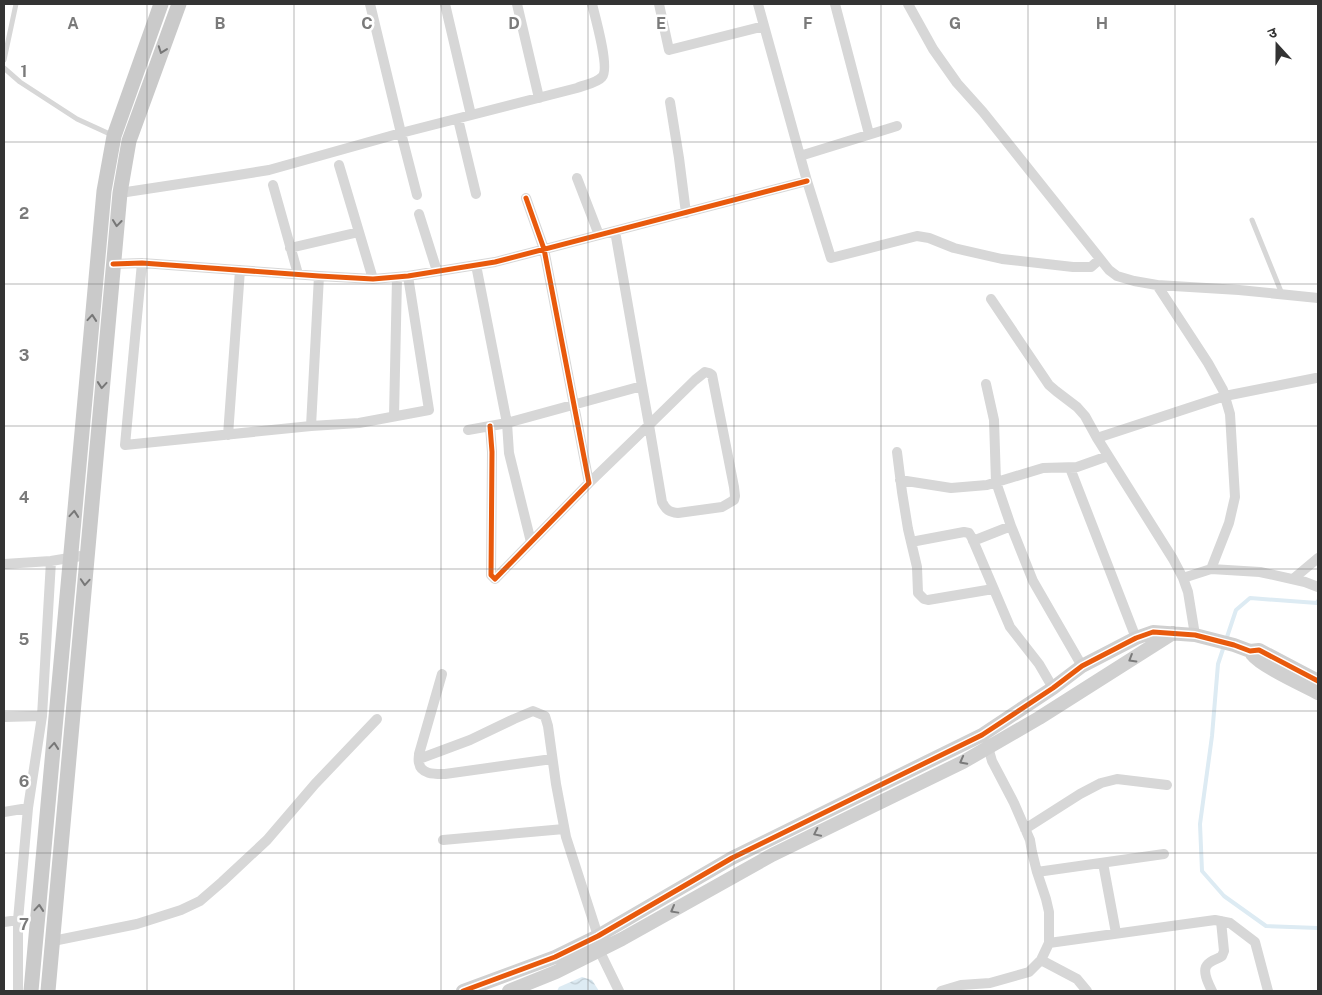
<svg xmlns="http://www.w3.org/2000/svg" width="1322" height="995" font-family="'Public Sans','Noto Sans Devanagari',sans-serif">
  <defs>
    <pattern id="water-waves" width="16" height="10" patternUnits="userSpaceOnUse" patternTransform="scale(1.25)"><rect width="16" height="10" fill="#ddebf3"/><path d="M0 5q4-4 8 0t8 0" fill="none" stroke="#becad1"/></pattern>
  </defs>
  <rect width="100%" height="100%" fill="#fff"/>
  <path fill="url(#water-waves)" d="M582,977L592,980L599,991H557L559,987Z"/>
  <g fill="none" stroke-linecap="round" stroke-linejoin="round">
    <path stroke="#ddebf3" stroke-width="4" d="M1318,601L1317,603L1250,598L1236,610L1218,664L1212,736L1200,824L1202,871L1224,896L1266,926L1318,928"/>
    <path stroke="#d7d7d7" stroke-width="5" d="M4,60L16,4
      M4,68L20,82L77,119L112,135
      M1252,220L1282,294"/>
    <path stroke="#d7d7d7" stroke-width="10" d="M370,4L401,133L417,195
      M445,4L471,115
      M517,4L539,98
      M659,4L669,50L764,26
      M758,4L807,181L831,258L917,236L929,238L954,248L1002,259L1073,267H1091L1100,259
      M835,4L869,134
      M908,4L933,49L957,83L983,112L1109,270L1117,276L1134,281L1157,285L1239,290L1318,298
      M670,102L679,158L686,213
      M458,119L476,194
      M800,156L897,126
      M339,165L373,279
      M577,178L599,235
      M273,185L298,274
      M120,193L232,176L269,170L401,133L577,88C584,85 597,83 602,77C610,69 595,16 592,4
      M419,214L437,271
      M290,248L359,232
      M142,263L125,445L311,426L319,276
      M113,264L142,263L319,276L373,279L408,276L495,262L807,181
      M476,265L507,423L642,386L615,231
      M1157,285L1208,363L1223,390L1230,414L1235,497L1229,523L1211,569
      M991,299L1049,385L1056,391L1077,407L1085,416L1097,438L1173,559L1183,578L1188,592L1195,635
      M705,372L709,373L712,375L734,487L735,496L734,500L722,507L678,513C669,512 666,510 662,502L649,425L695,380Z
      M986,384L994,420L996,482L1011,526L1033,581L1082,666
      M394,416L397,278
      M311,426L359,423L429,410L408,276
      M490,426L492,452L491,575L495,579L589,483L544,249L526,198
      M468,430L507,423L509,453L531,542
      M228,435L240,270
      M1097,438L1225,396L1316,378
      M897,452L902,492L908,529L917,567L918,593L924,599L928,600L993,589
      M1070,468L1136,638
      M900,480L951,488L987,485L1043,468L1077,467L1108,456
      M589,483L649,425L642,386
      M973,541L1011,526
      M911,542L964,532L969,533L972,538L1010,627L1039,664L1053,688
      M4,564L51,561L87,555
      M1183,578L1211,569L1260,572L1305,582L1318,587
      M1293,579L1318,558
      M442,674L419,754C419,757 418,760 419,763C421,775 436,774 445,774L552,759
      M4,717L42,716L51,561
      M419,759L470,740L514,719L533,711L545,716L548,726L556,784L566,837L598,936
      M28,808L42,716
      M4,812L28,808L18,920V991
      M1025,829L1080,794L1101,783L1117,779L1167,785
      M443,840L564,829
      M1103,863L1116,933
      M1037,872L1164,854
      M4,922L18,920
      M53,941L137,924L181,910L200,901L222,882L267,840L315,784L377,719
      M1049,943L1215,920L1230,923L1255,942L1268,991
      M599,950L619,991
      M1041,960L1077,979L1087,991
      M941,991L961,985L990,983L1029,972L1041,960L1049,943V912L1046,899L1037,872L1032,852L1030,840L1014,803L992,761L988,747
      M1212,991C1209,985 1201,970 1208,964C1211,960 1218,959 1222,956L1224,951L1221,921"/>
    <path stroke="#d0d0d0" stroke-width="14" d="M1252,654C1261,666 1303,685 1318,693
      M463,991L555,957L598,936L732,858L982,735L1053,688L1082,666L1136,638L1153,632L1195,635L1234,645L1250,651L1259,650L1318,681
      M509,991L556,972L622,939L772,855L963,762L1039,718L1173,633"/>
    <path stroke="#cacaca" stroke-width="15" d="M31,991L104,191L114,136L161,4
      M48,991L120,193L129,141L179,4"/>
    <defs>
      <path id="cycleway" d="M113,264L142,263L319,276L373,279L408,276L495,262L807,181
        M490,426L492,452L491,575L495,579L589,483L544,249L526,198
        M463,991L555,957L598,936L732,858L982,735L1053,688L1082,666L1136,638L1153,632L1195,635L1234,645L1250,651L1259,650L1318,681"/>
    </defs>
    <use href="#cycleway" stroke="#fff" stroke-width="8"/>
    <use href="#cycleway" stroke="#e8590c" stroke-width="5"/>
  </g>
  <defs><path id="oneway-chevron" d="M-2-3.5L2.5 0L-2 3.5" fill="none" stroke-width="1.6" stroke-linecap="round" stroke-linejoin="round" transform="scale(1.25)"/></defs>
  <g stroke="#777">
    <use href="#oneway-chevron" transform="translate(162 50) rotate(110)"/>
    <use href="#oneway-chevron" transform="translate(117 223) rotate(96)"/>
    <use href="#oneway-chevron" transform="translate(92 318) rotate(-85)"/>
    <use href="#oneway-chevron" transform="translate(102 385) rotate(95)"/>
    <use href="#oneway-chevron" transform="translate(74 514) rotate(-85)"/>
    <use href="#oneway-chevron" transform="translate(85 582) rotate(94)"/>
    <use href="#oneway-chevron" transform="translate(54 746) rotate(-85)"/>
    <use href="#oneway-chevron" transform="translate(39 908) rotate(-85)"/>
  </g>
  <g stroke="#7a7a7a">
    <use href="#oneway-chevron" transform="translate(1132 659) rotate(149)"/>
    <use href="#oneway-chevron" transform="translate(963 761) rotate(152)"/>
    <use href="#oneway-chevron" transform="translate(817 833) rotate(154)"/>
    <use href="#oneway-chevron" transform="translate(674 910) rotate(151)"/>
  </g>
  <path fill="none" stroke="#7a7a7a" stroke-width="1" stroke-opacity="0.55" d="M147,4V991M294,4V991M441,4V991M588,4V991M734,4V991M881,4V991M1028,4V991M1175,4V991M4,142H1318M4,284H1318M4,426H1318M4,569H1318M4,711H1318M4,853H1318"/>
  <g font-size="16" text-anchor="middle" font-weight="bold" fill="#7a7a7a" stroke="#fff" stroke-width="5" stroke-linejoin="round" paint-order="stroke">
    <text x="73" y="29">A</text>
    <text x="220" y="29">B</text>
    <text x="367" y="29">C</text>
    <text x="514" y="29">D</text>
    <text x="661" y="29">E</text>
    <text x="808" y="29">F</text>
    <text x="955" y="29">G</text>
    <text x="1102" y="29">H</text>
    <text x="24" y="77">1</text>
    <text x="24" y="219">2</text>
    <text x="24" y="361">3</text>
    <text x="24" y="503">4</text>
    <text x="24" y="645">5</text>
    <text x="24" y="787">6</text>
    <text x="24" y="930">7</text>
  </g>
  <rect width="1322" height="995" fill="none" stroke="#333333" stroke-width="10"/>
  <g transform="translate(1277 45) rotate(339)" stroke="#ffffff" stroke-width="4" paint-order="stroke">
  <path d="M0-4L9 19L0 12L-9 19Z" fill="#333333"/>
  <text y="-8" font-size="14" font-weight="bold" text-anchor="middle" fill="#333333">उ</text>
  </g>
</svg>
